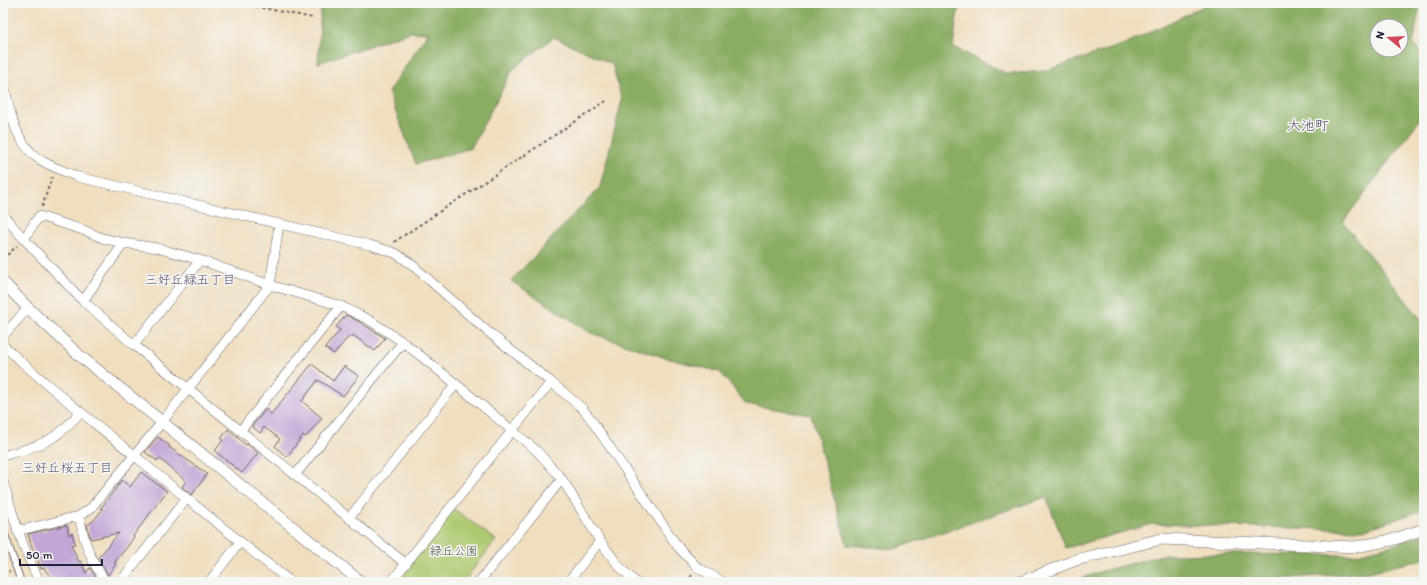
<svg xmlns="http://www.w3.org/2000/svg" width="1427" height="585" font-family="Itim,'Klee One',sans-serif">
  <rect width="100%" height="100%" fill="#f6f6f2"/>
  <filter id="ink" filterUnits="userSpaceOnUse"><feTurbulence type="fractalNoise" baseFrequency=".025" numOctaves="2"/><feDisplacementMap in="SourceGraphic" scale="8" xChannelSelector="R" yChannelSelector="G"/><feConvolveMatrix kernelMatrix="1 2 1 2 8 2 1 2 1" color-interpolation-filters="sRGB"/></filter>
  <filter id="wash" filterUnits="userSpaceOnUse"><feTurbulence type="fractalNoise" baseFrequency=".012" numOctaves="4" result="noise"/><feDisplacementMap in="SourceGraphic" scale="16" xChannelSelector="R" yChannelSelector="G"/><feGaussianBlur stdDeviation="0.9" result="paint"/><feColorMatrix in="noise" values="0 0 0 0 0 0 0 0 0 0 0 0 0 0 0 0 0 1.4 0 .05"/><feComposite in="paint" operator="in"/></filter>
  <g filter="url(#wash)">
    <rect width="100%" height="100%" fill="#f0debf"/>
    <path fill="#aec96f" stroke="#687655" d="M454,509L496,540L463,582H394Z"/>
    <path fill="#8aad62" stroke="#56684e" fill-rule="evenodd" d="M321,3H978L958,9L953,47L1007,74L1045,71L1125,44L1210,3H1418L1420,5L1413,44L1424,54V114L1343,222L1424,323V510L1363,530L1152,524L1066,548L1046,497L894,549L847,545L811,415L746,404L720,372L663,357L591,333L511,281L600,187L622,100L612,64L554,37L513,69L471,148L416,164L388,92L428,33L410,32L318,63ZM1377,26H1401V50H1377Z
      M1424,534V559L1369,572L1242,582H1073L1099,572L1162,555L1230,554L1353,555L1393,545Z"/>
    <g id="blocks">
      <path fill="#c1a6d6" d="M346,315L358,321L385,338L375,351L353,335L351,338L349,336L334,354L325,348L340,330L336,327Z
        M312,364L333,381L344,366L359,376L343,396L318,380L302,401L322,418L306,437L303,435L287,457L275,446L280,439L264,427L260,433L252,426L266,409L271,414Z
        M228,429L246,445L247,444L258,453L242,473L215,451L223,440L221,439Z
        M158,437L170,446L169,447L207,474L192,495L182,487L186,481L159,458L157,461L145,452Z
        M141,472L150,479L167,491L133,536L134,537L128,546L114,563L116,564L108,575L98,558L119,533L91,539L87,525L93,521L103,509L101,508L122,480L130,487Z
        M67,525L69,535L72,533L75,544L71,545L79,562L81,561L86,573L90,568L99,582H54L44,568L41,569L35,552L34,553L28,534Z"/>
    </g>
  </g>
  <g filter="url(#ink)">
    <use href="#blocks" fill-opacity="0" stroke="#6a6469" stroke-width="1"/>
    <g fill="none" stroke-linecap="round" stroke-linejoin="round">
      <defs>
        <path id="pedestrian" d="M3,529L21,582"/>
        <path id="minor" d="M3,4L5,3
          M3,79C9,107 13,138 36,157C48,166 64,171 78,177L370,245L395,253L410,263L487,331L551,382L582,408L590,418L678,547L697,567L723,582
          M3,215L24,239L83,301L134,345L406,564
          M24,239L39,216L86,231L102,238L124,243L157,248L200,260L270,285L341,306L369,320L403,342L456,384L537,451L562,479L600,541L618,565L635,582
          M83,301L124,243
          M3,336L28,308
          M3,345C45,385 91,420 135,456C187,499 239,541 291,582
          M134,345L200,260
          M241,430L341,306
          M3,456C20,450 40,447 55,436C65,430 72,420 80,413
          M295,475L403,342
          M3,481C13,516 23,550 40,582
          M79,516C85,544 89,558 106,582
          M349,518L456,384
          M17,531L79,516L91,508L162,422L270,285L279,225
          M120,582L186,499
          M209,582L240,542
          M391,582L551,382
          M479,582L562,479
          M568,582L600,541"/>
        <path id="tertiary" d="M3,282L28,308L80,356L361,582
          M1021,582L1076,560L1161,539L1355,547L1392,540L1424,529"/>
      </defs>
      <use href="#pedestrian" stroke="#6a6469" stroke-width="8"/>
      <use href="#minor" stroke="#6a6469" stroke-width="10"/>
      <use href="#tertiary" stroke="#6a6469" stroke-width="12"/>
      <path stroke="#6a6469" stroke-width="2" stroke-dasharray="3 3" stroke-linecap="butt" d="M238,3L313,18
        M42,207L52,177
        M394,242L606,101
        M3,259L17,246
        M3,574L10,571
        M687,582L692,575"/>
      <use href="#pedestrian" stroke="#fff" stroke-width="6"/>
      <use href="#minor" stroke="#fff" stroke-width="9"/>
      <use href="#tertiary" stroke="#fff" stroke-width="11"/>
    </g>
  </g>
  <g text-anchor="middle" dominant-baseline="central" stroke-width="3" stroke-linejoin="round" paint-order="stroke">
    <g font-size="12" fill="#4c544b" stroke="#f6f6f2">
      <text x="454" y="551">緑丘公園</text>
    </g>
    <g font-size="13" fill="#5a5071" stroke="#f6f6f2">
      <text x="190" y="279">三好丘緑五丁目</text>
      <text x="67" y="467">三好丘桜五丁目</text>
    </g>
    <g font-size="14" fill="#5a5071" stroke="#f6f6f2">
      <text x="1308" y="125">大池町</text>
    </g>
  </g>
  <rect width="1427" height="585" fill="none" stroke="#f6f6f2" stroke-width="16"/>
  <g transform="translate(1389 38) rotate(288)"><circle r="19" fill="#f6f6f2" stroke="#a1a1a9"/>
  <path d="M0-3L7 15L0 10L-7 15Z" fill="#d1495b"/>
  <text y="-6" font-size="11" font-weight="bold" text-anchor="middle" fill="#22223b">N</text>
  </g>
  <path d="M20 559v6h82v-6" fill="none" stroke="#22223b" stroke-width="2"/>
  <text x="26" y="559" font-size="12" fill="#22223b" stroke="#f6f6f2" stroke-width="3" paint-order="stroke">50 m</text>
</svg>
